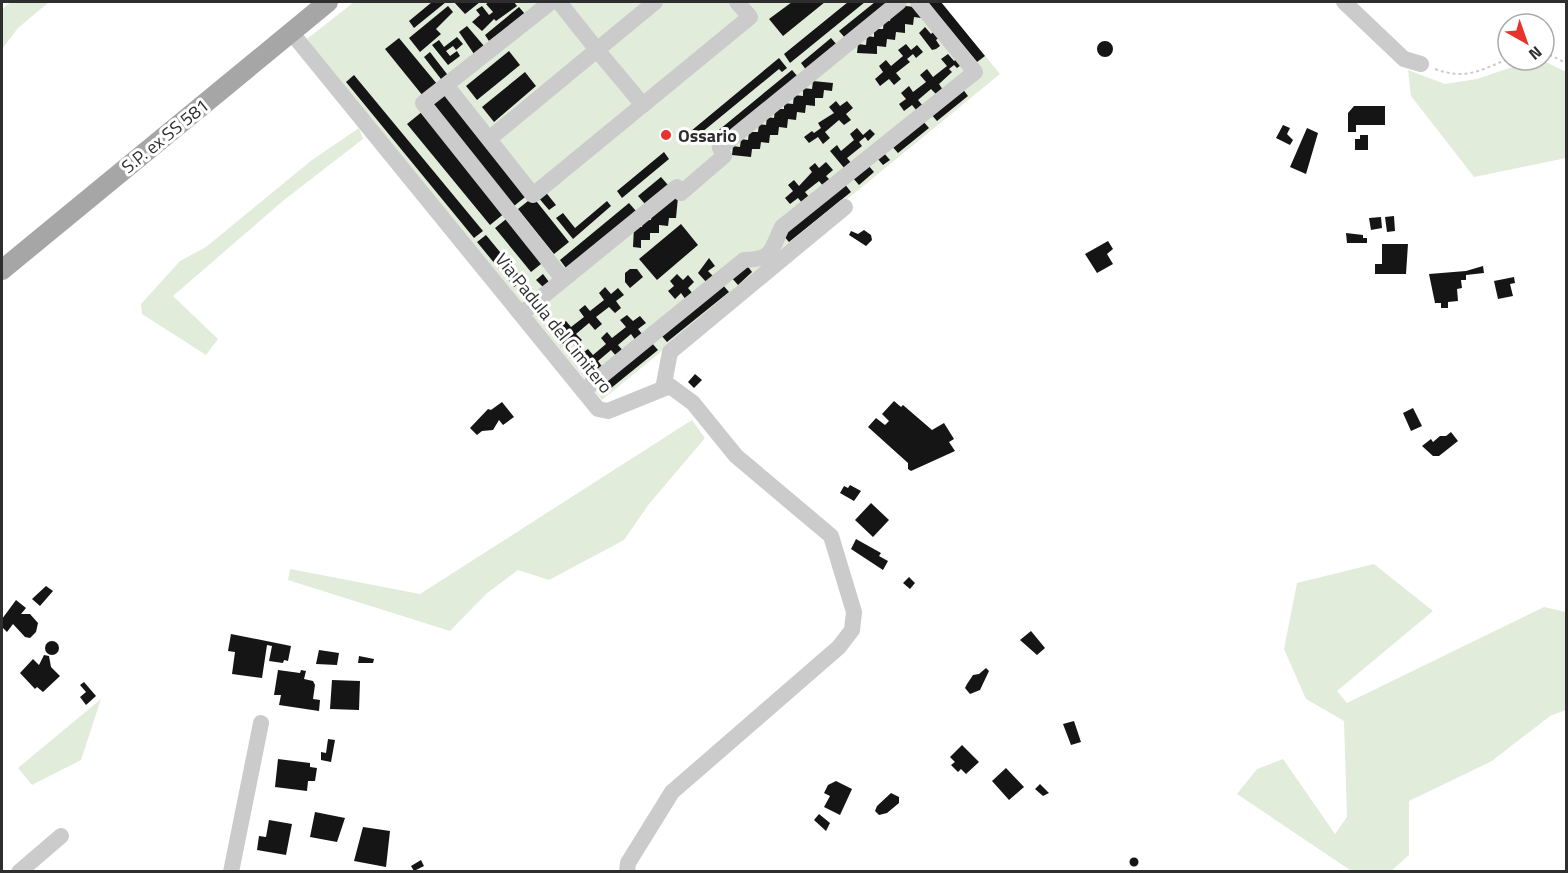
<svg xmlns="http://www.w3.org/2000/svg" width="1568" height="873" font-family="'Titillium Web',sans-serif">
  <rect width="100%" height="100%" fill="#fff"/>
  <path fill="#e2ecdb" d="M11,2H49L18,28L2,49V9Z
    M354,2H941L1000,74L602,400L337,80L307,39Z
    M1533,60H1542L1566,72V158L1474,177L1411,96L1408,70L1445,84L1477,79Z
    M359,128L363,139L284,200L173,296L218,339L206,355L142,314L141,304L180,261L206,247L312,160Z
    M692,420L705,438L649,504L624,540L549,580L518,570L486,594L450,631L288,580L290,569L420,594Z
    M1374,564L1433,611L1337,691L1347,703L1544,607L1566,612V710L1550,716L1492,761L1409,801V855L1391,871L1350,870L1237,794L1257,769L1283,759L1335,834L1347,817L1344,721L1306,699L1284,649L1297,583Z
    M101,699L81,760L32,785L18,768Z"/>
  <path fill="#151515" d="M432,2H446L414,28L409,21Z
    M454,2H480L465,14Z
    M489,2H514L517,6L496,21L494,19L482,31L472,22L480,15L476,10L482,6L489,15L493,12L486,4Z
    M792,2H825L783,36L769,19Z
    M848,2H865L790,63L784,54Z
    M875,2H892L846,39L839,31Z
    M927,2H941L985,56L977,62Z
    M898,5L922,8L921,18L914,17L913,25L905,24V33L896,32L895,40L887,39L886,47L877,46V54L857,53L858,44L866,45L867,36L874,37V29H883L884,20L890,21L891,13Z
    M448,6L453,12L436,29L441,34L420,52L409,38Z
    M519,7L525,14L489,41L485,35Z
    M467,26L484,46L474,54L459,32Z
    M925,27L931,34L938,28L943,34L936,40L940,46L936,49L932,50L919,33Z
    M457,37L463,44L456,50L453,46L446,51L450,56L457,51L460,56L448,65L432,45L439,40L444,47Z
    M399,38L437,84L423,96L385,49Z
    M831,38L838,46L807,71L801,63Z
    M1097 49a8 8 0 1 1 16 0a8 8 0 1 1-16 0Z
    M906,44L911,50L917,45L923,52L916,58L913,54L907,59L910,62L896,73L901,79L894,85L889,79L880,86L875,79L883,72L879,66L886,60L891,66L903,56L898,50Z
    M509,51L520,65L477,100L466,86Z
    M430,52L450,78L444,83L424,57Z
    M948,54L954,61L961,56L965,62L957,68L954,65L949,69L952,72L939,84L943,90L937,95L931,89L918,100L923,106L917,111L912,105L904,111L899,104L906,99L901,93L909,86L913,92L926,82L920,75L927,69L933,77L947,66L941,59Z
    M779,58L787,68L782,72L779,69L690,142L685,136Z
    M792,70L799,78L721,142L714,134Z
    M525,72L536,86L494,122L482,107Z
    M354,75L483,231L474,238L346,82Z
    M813,81L833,83L832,91L824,90L823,98H815V106L806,105L805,113L797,112L796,120L788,119L787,128L779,127L778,135H770L769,143L761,142L760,149H752L751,157L732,155L733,146L740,147L741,139L748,140L749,132H758L759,124L766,125L767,117L774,118L775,109H784V103L793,104L794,95L803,96V88L812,89Z
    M962,88L968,96L937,121L931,114Z
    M447,93L530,193L514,206L431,105Z
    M836,101L840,106L847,101L853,108L846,114L851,120L844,125L839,120L825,132L830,138L823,144L818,137L809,143L804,137L812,131L814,133L821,128L818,123L834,113L829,107Z
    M1354,106H1385V125H1356V132H1348V113Z
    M423,111L506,212L490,225L407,124Z
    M922,120L929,128L898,153L891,145Z
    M1283,125L1290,128L1287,134L1293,140L1290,145L1276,138Z
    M857,128L863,135L870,129L875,134L868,141L865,137L859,142L862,146L847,158L852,164L845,169L830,151L837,145L841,151L854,140L850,134Z
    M1307,128L1318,133L1306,174L1290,167Z
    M1360,135H1368V150H1355V139H1360Z
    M664,152L669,159L622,198L617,191Z
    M883,152L890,160L883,165L877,158Z
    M826,162L833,170L826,176L831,181L824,187L819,181L805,192L810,198L803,204L798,198L790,204L785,198L793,191L788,185L794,180L799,186L812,172L809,168L815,163L819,168Z
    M868,165L874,172L859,185L853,178Z
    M661,177L668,185L645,204L638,196Z
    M844,183L851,192L789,242L782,234Z
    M544,190L556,205L549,210L537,196Z
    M533,197L569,242L554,254L518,209Z
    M669,197H678L676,218H669L668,226L659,225V233H650V240H641V248L633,247L634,227H642L643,220H651L652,211Z
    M607,201L611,206L573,239L556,218L563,213L575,228Z
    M629,203L636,211L566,268L560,260Z
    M510,216L546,260L531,272L495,228Z
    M1394,216L1395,231L1387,232L1385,217Z
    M1381,217L1382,228L1371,230L1369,218Z
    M681,224L698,245L657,280L639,259Z
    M864,230L871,235L872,240L866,246L849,235L851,231L858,234Z
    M1346,233L1363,235V238H1367V243H1347Z
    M486,235L523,280L514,287L477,242Z
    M1108,241L1113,249L1107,254L1113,264L1097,273L1085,254Z
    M1382,244H1408L1406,274H1375V264H1382Z
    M709,258L715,266L708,271L714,277L707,283L698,273Z
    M746,264L752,272L738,285L731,277Z
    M1483,266L1484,273L1466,275V280H1461L1462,288L1457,289L1458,301L1448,302V308H1441V303H1435L1429,274L1466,271Z
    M630,269H637L643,277L630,288L625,282V273Z
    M543,274L549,282L543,287L536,280Z
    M677,274L683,280L688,275L694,282L688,288L693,294L686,300L681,293L675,299L668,291L674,286L670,281Z
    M1514,277L1515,283L1510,284L1513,296L1498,299L1494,281Z
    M722,284L729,292L667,342L661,335Z
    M527,287L534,294L526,301L519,294Z
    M605,287L611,294L618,288L624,295L616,301L621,308L615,313L609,307L596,317L602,324L595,330L589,323L576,334L582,340L575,346L569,339L563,344L558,338L564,332L559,326L566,321L571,327L584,317L579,310L585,305L590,311L604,300L599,293Z
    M627,315L633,321L640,316L646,323L638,329L643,335L636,341L631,334L618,345L624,352L617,357L611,350L598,361L603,368L597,373L591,367L585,372L580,365L586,360L581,354L588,349L593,355L606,344L601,338L607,332L612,338L626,327L620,320Z
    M651,342L658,350L605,393L598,386Z
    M695,374L702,380L694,388L688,382Z
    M894,401L901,407L903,405L932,430L944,423L954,439L949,442L955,451L911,471L908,469V463L868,427L876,418L885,425L889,421L882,414Z
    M502,402L514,417L503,425L499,420L493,430L482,431L477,435L470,428L488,409L491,410Z
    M1413,408L1422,426L1411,431L1403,413Z
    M1451,432L1458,441L1439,456H1433L1422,446L1431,439L1433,442L1440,436H1446Z
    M850,485L861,491L854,501L840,493L844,486L848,488Z
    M871,503L889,520L873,537L855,520Z
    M856,539L881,553L879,556L888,561L883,570L851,549Z
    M909,577L915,583L910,589L903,583Z
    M46,586L53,591L40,606L32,599Z
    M16,600L26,608L21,614H30L38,623L36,632L30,638L25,637L13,624L7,632L2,627V619Z
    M1031,631L1045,648L1037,655L1020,640Z
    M231,634L291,646L288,661L284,660L283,663L269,661L272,646L267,645L262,678L232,674L235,652L228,651Z
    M45 648a7 7 0 1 1 14 0a7 7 0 1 1-14 0Z
    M319,650L339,653L337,665L316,664Z
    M44,655L49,656L51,667L60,676L43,692L37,687L35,689L20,673L33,659L39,665Z
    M359,656L374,659L373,663H358Z
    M986,668L989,671L980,690L970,694L965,688L967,684L973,675L979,674Z
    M278,670L300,673L301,670L306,671L304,679L313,681L315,685L313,699L320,700L319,711L279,705L281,695H274Z
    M332,680L360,681L359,710L330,709Z
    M84,682L96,696L86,705L80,697L86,692L80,685Z
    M1074,721L1081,742L1071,745L1063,724Z
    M328,739L335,740L331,762L321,760V752L326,753Z
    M962,745L979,762L966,774L961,769L958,772L951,765L955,762L950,757Z
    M278,759L310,763V767L317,768L315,781H308L307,791L275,787Z
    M1006,768L1024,787L1009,800L992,781Z
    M836,781L852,789L840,815L824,807L830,796L824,793L828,785Z
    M1040,784L1049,793L1043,796L1035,789Z
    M891,793L899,797V803L887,813L879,815L875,811L877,806Z
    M315,812L345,818L337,842L310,837Z
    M819,814L830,823L826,831L814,820Z
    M269,820L292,824L286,855L257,850L259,836L266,837Z
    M363,827L390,831L386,867L354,861Z
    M1129.5 862a4.5 4.5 0 1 1 9 0a4.5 4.5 0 1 1-9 0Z
    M421,860L424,866L414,871L411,866Z"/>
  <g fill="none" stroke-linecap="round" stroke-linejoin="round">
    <path stroke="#cbcbcb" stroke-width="2" stroke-dasharray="3 3" stroke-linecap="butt" d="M1544,52L1566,63
      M1435,69C1466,80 1479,71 1508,59"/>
    <path stroke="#cbcbcb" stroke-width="16" d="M551,2L446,85L533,195L750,17L737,2
      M559,2L594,46
      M1344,2L1404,59L1421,64
      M291,32L598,409L608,411L670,386L693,403L736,456L831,536L854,612L852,630L839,647L672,792L628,863L627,872
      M597,50L643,105
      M446,85L423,103L563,279
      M489,139L655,2
      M521,314L677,187L681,193L724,156L720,148L899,2
      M663,389L670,352L845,207
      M583,391L744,260C774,259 770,251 782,227L975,72L918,2
      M19,872L61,836
      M231,872L261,723"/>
    <path stroke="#a6a6a6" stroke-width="20" d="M2,270L328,2"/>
  </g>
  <circle fill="#e8322c" stroke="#fff" stroke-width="2" cx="666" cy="135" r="6"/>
  <g text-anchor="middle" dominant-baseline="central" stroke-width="6" stroke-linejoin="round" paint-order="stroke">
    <g font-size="18" font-weight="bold" fill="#2e2e2e" stroke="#fff" text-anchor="start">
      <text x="678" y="135">Ossario</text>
    </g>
    <g font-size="18" fill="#2e2e2e" stroke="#fff">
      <text transform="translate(165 136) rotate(-39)">S.P. ex SS 581</text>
      <text transform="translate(554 323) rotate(51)">Via Padula del Cimitero</text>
    </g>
  </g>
  <rect width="1568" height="873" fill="none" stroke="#2e2e2e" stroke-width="6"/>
  <g transform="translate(1526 42) rotate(140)"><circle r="28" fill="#ffffff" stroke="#ababab" stroke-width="1.5"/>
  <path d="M0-4.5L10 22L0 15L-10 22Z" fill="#e8322c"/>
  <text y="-9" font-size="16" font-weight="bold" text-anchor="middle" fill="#2e2e2e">N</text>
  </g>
</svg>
